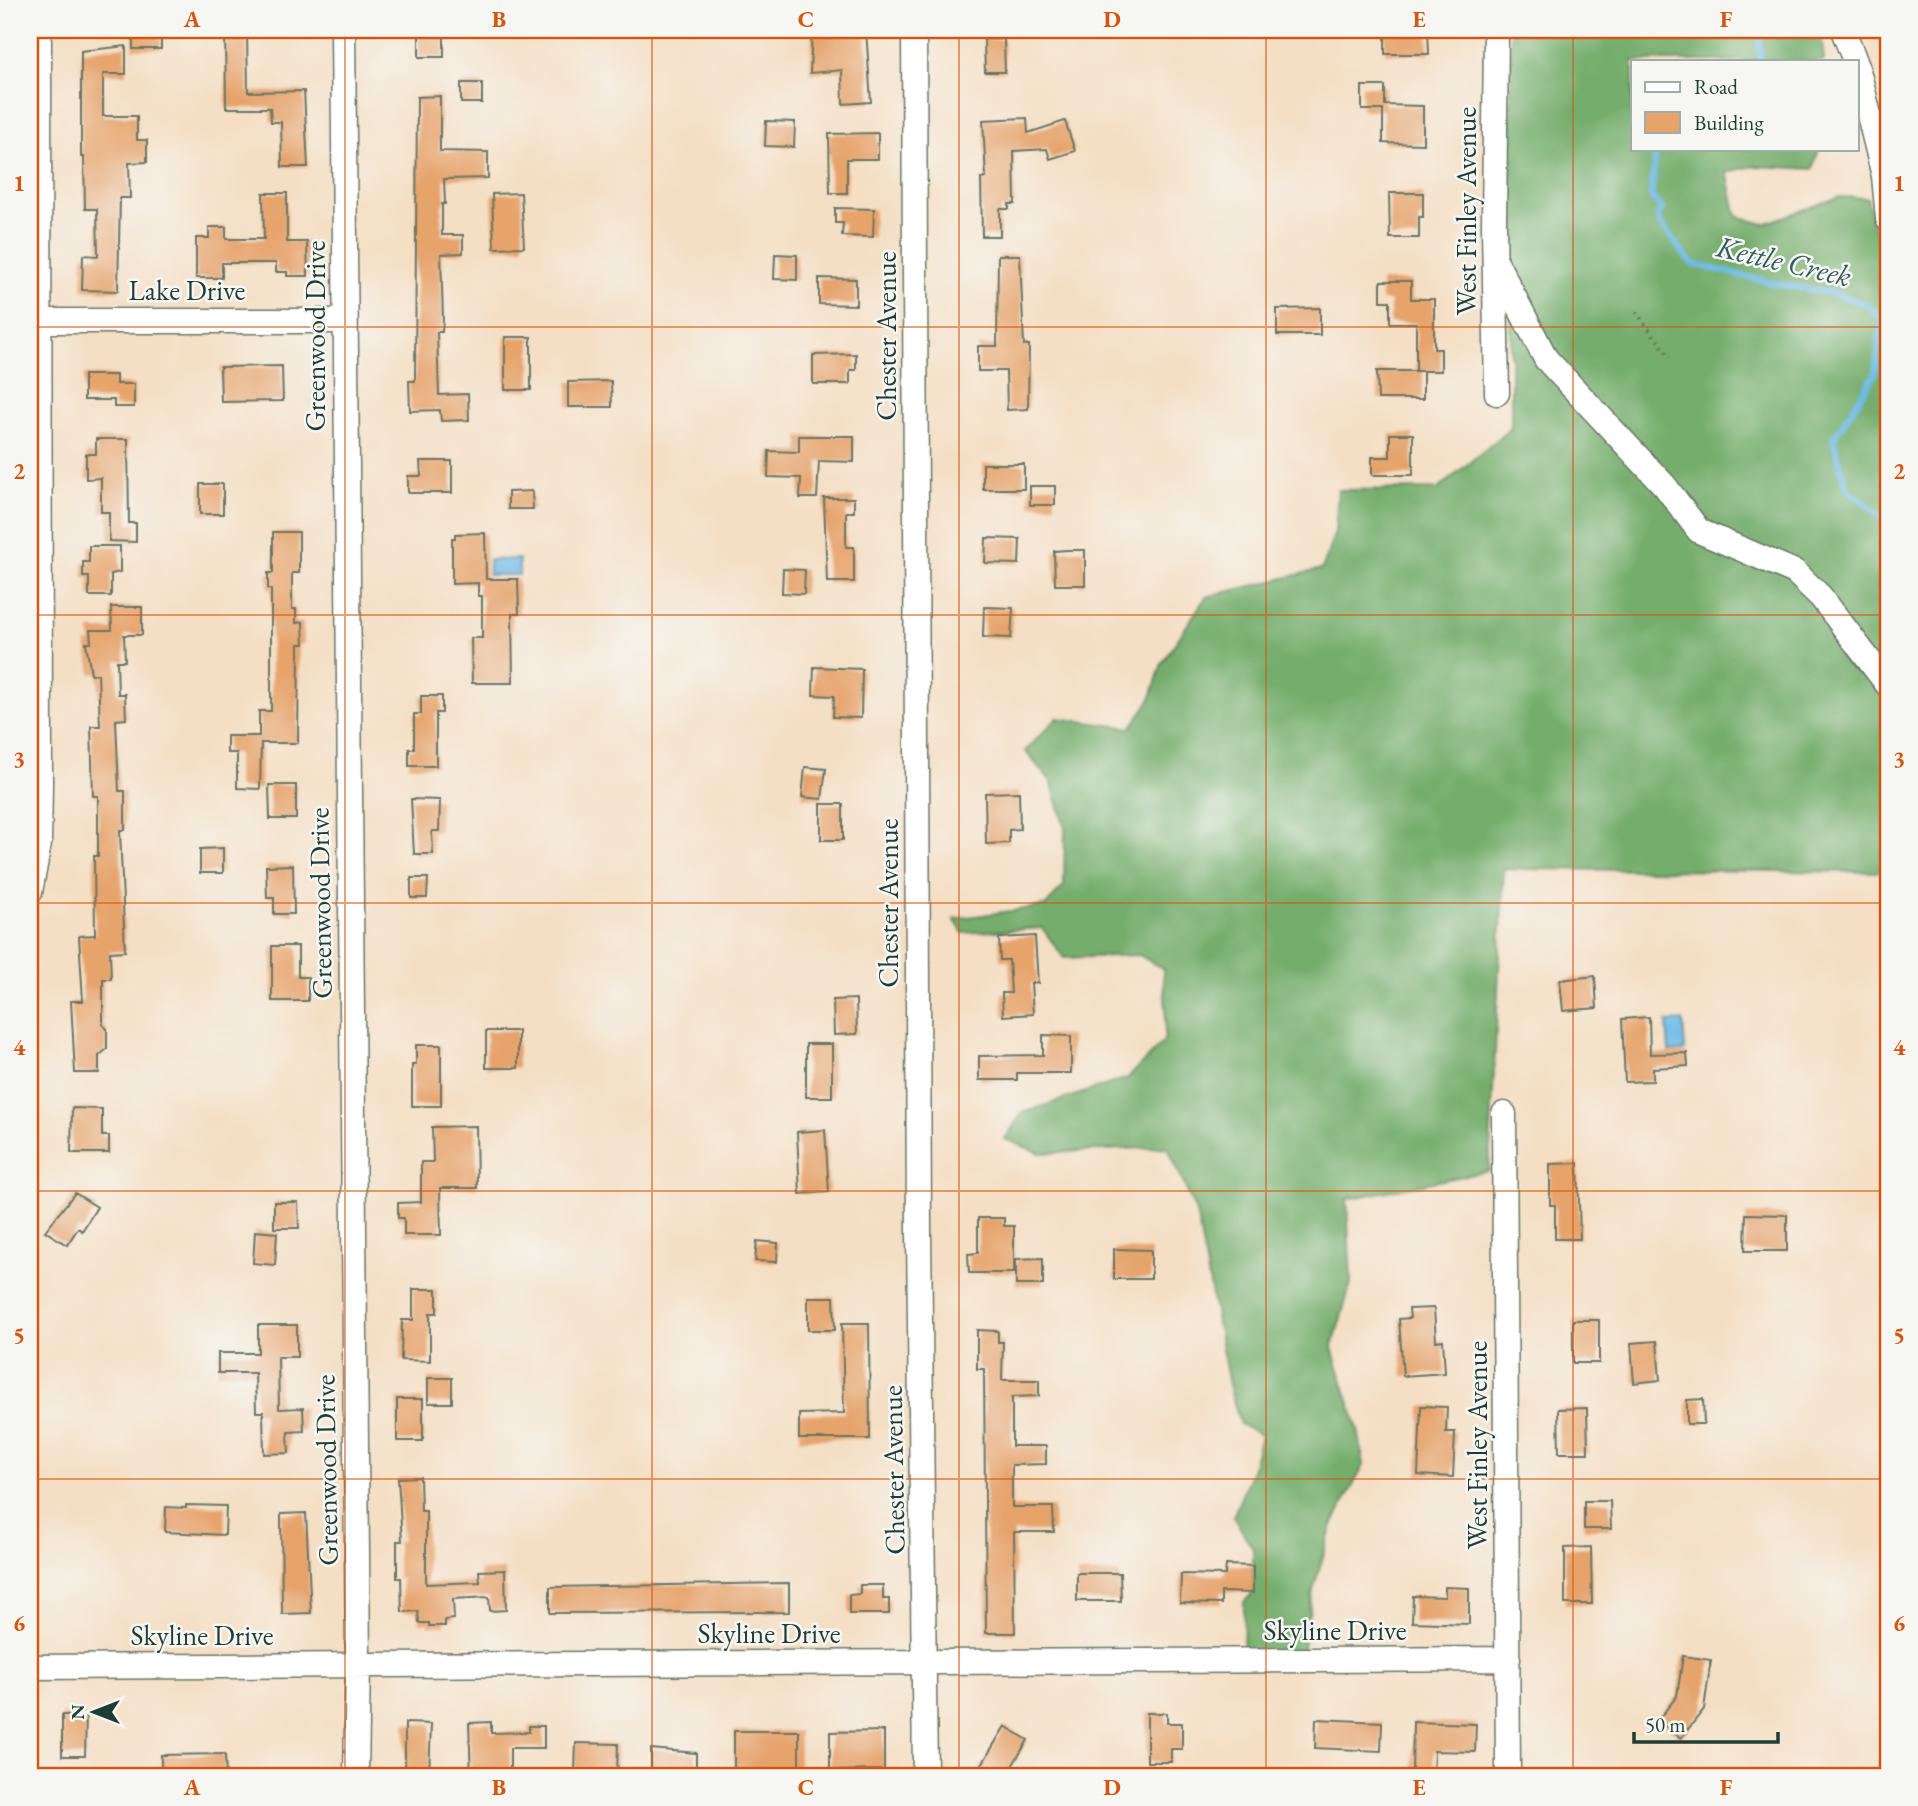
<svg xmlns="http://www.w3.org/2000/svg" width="1918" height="1806" font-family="'EB Garamond',serif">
  <rect width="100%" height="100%" fill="#f6f6f2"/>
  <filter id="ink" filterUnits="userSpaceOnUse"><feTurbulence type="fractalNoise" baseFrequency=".0143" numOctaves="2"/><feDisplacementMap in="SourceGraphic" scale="14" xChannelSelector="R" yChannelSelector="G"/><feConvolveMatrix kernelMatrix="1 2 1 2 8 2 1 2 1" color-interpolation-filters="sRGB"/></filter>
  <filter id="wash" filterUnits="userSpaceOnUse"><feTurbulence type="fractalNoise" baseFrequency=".00686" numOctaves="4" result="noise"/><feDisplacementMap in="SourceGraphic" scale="28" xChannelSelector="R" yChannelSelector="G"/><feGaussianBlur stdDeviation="1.57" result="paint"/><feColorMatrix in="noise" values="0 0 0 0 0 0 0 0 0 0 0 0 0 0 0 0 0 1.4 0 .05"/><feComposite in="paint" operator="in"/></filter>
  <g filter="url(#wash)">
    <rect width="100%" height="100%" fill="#f4dfc4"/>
    <path fill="#74ad6c" stroke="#4a7550" stroke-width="2" d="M1511,30H1821L1824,61H1633V149H1819L1813,169L1754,166L1727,172L1737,216L1764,224L1839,197L1867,198L1880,252L1884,296L1888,299V872L1504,869L1489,1171L1347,1199L1351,1283L1332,1348L1358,1429L1364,1465L1332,1525L1313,1591L1302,1653L1243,1655L1244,1602L1253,1593V1548L1233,1517L1252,1470L1261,1435L1240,1424L1229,1385L1196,1212L1168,1147L1040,1153L1005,1139L1022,1113L1128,1078L1164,1041L1166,1011L1163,969L1139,955L1064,958L1042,928L963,933L954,919L1045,906L1064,886L1065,828L1051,781L1025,751L1057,718L1131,728L1150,700L1162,663L1206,597L1322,569L1335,532L1338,490L1438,489L1511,428Z"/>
    <path fill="#6dbae7" stroke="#467c8e" stroke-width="2" d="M519,559V575H489V560Z
      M1683,1021L1685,1051L1669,1052L1667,1022Z"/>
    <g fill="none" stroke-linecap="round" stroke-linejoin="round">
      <path stroke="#6dbae7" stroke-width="6" d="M1759,30L1760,61
        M1660,149L1655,157L1651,196L1662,209L1658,214L1659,222L1692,264L1783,285L1832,293L1866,304L1882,320L1875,374L1833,439L1847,489L1888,521"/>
    </g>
    <g id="blocks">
      <path fill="#e6a36a" d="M225,30H247L248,92L304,91L308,167H282L281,122H271L270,108H226Z
        M419,30H444V57H419Z
        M812,30H866L871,102L843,104L842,70L810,73Z
        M1405,30H1428L1429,54H1385V31Z
        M133,31H161V49H133Z
        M984,39H1004L1005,72H985Z
        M126,46V74H103V116H137V140H147V162L129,163L130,198H120L118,291L82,290L83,255L98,256L97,209H85L84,157H81V51Z
        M461,83H482V103H461Z
        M1362,86H1385V105L1423,106V144L1383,143V110H1362Z
        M440,96V151L488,152V178L444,179L445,204H442V235H463V253L441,254L443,319L442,332H437L439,395L468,394L469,420L441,421L440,410L410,411L409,381H415L417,97Z
        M1027,118L1028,133L1065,121L1075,151L1050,159L1047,149L1014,151L1015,204H1009V209H1000V236H982L981,178H986L983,120Z
        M766,121L795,122L794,147L765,146Z
        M878,133V159H847V193H830L829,134Z
        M263,193H287V242H307L308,276H287V272H276V263H222V278H196V238H209V227H226V239H264Z
        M521,193L524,247L494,248L492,194Z
        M1389,193H1423V217H1419V238H1390Z
        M835,208L874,209L873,237L842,236L843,223H835Z
        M775,254L797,255V280L774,279Z
        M998,255H1020L1024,345H1029L1028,409L1007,410L1006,371H978V346H997Z
        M819,278L856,279V305L819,304Z
        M1381,281H1411V299H1434V349H1441V371H1416V323H1390V301H1381Z
        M1320,308V335H1277V309Z
        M505,337H531V390H505Z
        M856,354V370H850V384H813V355Z
        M282,366L283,401L221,402L220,367Z
        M1377,371H1423V399H1378Z
        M84,375H116V384H134V407H114V400H84Z
        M611,381L612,407H568V382Z
        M1390,434H1413V475H1372V457H1390Z
        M799,436H854V462L819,461L817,498H800L801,478L768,477L769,451L799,452Z
        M96,439H128L129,523H136V542L109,541V512H101V478L86,479V454H96Z
        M420,461H452V493H408V476H421Z
        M983,464H1024V489H983Z
        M200,484H223V514H200Z
        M1030,486H1055V505H1030Z
        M532,491L533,509H508V492Z
        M824,498H854V512H846V547H854V582H827Z
        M273,532H299V573H292V609H296V623L303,622L304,644H299L298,743H261L260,789L237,788V753H227V736H259V711H271V589H268V573H273Z
        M485,533L486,579H518L519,614H512L513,683H472L471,638H482V596H478V583L452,584V538H455V534Z
        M986,538L1020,539L1019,564L985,563Z
        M89,546H120V572L111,574V596H89V577H83V562H89Z
        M1067,550H1085V585H1055L1054,551Z
        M783,569L805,570L804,594L782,593Z
        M111,607H142V635H124L125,661H117L118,694H125L126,719L116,720L119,791H125V830H120L125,951L110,952L111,979H103V1025L107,1029V1049L99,1056V1073H75L71,1001H83L79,936L95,935L94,856H98V796H93L91,726H100L98,674H91L86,643H91L90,630H112Z
        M984,607L1013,608L1011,638L983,637Z
        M814,667L862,669L861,718L833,717L834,696L813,695Z
        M421,696H442V713H436V766H409V749H414V714H421Z
        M805,767L826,769L822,799L802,797Z
        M269,785H296V819H270Z
        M1019,792L1020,829L1009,830V843L986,844L985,793Z
        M411,799L440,800L439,831H432L433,854H414Z
        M821,804H843V840H821Z
        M223,848V873H200V849Z
        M293,865L294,914H274V898H267L266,866Z
        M411,878H428L427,898H411Z
        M1035,936L1038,983H1031L1033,1014L1003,1016L1002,993H1011L1009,960H1000L999,938Z
        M272,946H298V977H308V1001H272Z
        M1595,976L1597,1008L1563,1011L1560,980Z
        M856,999L857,1034L834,1035L833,1000Z
        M1649,1017L1650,1054L1687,1053L1688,1066L1653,1068V1081L1625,1082L1622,1019Z
        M486,1031H518V1068H486Z
        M1043,1035L1071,1036V1073H1017V1080H979V1056L1043,1055Z
        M806,1044H832V1097H806Z
        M416,1045H441V1106H412V1064H416Z
        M72,1108L102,1109V1136H109V1153H71Z
        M476,1126L477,1188H440L441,1235H404V1218H398V1203L421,1202V1162H433L432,1127Z
        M825,1130L829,1192L800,1194L797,1132Z
        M1578,1163L1580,1239H1555V1205H1550V1164Z
        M75,1193L97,1207L82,1231L78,1228L67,1245L45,1231Z
        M274,1202H298L299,1228H274Z
        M1746,1214L1787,1215V1251H1745Z
        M978,1218H1004V1226H1014V1273H969L968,1254L978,1253Z
        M255,1231L277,1233L275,1265L253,1263Z
        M757,1241L778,1243L777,1262L755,1261Z
        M1114,1249L1151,1250V1279H1114Z
        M1043,1258V1285H1016V1259Z
        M413,1289H437V1313H430V1361L401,1360L402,1320H413Z
        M808,1297H834L835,1330H808Z
        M1434,1308L1436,1341L1443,1340L1445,1373L1403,1376L1399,1319L1410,1318L1409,1309Z
        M1573,1320H1599V1363H1573Z
        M842,1323H869L870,1439H799V1414L844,1413Z
        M258,1325H297V1357H278L279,1409L303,1408L304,1431L288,1432L289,1453L264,1454L263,1412H256L255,1373H218V1353H258Z
        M977,1330L998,1331V1342H1003L1002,1380H1039V1396L1012,1397V1446H1046V1464L1012,1465V1507H1053L1054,1532H1014L1015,1633H986L984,1369H977Z
        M1657,1341L1660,1380L1634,1383L1631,1343Z
        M428,1378H452V1403H428Z
        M397,1399H423V1441H397Z
        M1703,1399L1704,1424H1687V1400Z
        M1421,1406L1447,1407L1446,1432H1455L1453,1477L1418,1475Z
        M1587,1408L1588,1453H1559L1558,1409Z
        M420,1477L421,1511H426V1584L480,1582L479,1571L505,1570L506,1610L490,1611L489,1597L453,1599L454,1619L445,1620V1626H429V1623H419L418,1611L402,1612L401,1578H397V1541H402L398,1478Z
        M1584,1501H1610L1611,1529H1584Z
        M186,1505L226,1506L225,1535L165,1532L166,1507L186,1508Z
        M306,1513L311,1613L282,1614L281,1514Z
        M1591,1547L1592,1604H1565V1548Z
        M1226,1565L1253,1566V1593L1221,1592V1604L1180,1603L1181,1574L1225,1575Z
        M1077,1573H1120L1121,1601H1077Z
        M789,1583V1612L550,1613V1587Z
        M860,1585H883V1599H889V1614H849V1595L860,1594Z
        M1445,1587L1469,1588V1624L1412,1622L1413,1596L1445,1597Z
        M1683,1656L1711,1660L1704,1709L1681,1738L1658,1720L1677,1696Z
        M1147,1713H1167V1723H1182V1749H1171V1762H1147Z
        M62,1715H86L85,1756H62Z
        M1316,1719L1382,1722L1381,1751L1315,1748Z
        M491,1722V1733L529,1732V1726H544V1748H510V1776H471L469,1723Z
        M1413,1722L1476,1724L1475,1752L1434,1751L1433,1776H1412Z
        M405,1723L431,1724L429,1776H405Z
        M1005,1726L1028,1740L1006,1776H975Z
        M734,1731H799V1772H734Z
        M884,1731V1770L830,1771V1732Z
        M576,1743L618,1744L617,1772L575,1771Z
        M651,1749L696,1753V1776L651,1775Z
        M225,1754L226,1776H161V1755Z"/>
    </g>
  </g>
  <g filter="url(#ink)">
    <use href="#blocks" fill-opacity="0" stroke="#6a7666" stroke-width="2"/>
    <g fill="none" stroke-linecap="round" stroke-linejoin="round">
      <defs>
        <path id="minor" d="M343,30L358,1664L356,1776
          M914,30L919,1231L925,1776
          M1496,30L1494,226L1497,393
          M1843,30L1855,61
          M1857,66L1884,176L1888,219
          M1495,260L1546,359L1665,486L1699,531L1795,572L1821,597L1888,685
          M30,321H344
          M30,892L39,844L40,785L39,30
          M1504,1114L1508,1776
          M30,1667L1508,1659"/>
      </defs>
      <use href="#minor" stroke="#6a7666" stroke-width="27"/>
      <path stroke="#6a7666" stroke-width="3.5" stroke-dasharray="2 5" stroke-linecap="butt" d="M1636,312L1670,357"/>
      <use href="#minor" stroke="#fff" stroke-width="24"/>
    </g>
  </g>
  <path fill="none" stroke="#d45610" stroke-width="2" stroke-opacity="0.55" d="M345,30V1776M652,30V1776M959,30V1776M1266,30V1776M1573,30V1776M30,327H1888M30,615H1888M30,903H1888M30,1191H1888M30,1479H1888"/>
  <g text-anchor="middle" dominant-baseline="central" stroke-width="5" stroke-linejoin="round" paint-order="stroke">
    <g font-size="28" fill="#1f3d34" stroke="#f6f6f2">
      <text transform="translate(1466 211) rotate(-90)">West Finley Avenue</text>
      <text x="187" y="290">Lake Drive</text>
      <text transform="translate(315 336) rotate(-90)">Greenwood Drive</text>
      <text transform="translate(886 336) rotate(-90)">Chester Avenue</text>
      <text transform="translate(320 903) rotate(-91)">Greenwood Drive</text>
      <text transform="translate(888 903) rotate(-90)">Chester Avenue</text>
      <text transform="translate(1477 1445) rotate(-90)">West Finley Avenue</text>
      <text transform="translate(326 1470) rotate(-91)">Greenwood Drive</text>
      <text transform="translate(893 1470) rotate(-91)">Chester Avenue</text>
      <text x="1335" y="1630">Skyline Drive</text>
      <text x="769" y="1633">Skyline Drive</text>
      <text x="202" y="1635">Skyline Drive</text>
    </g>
    <g font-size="30" font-style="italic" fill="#325c61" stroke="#f6f6f2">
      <text transform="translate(1784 261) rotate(13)">Kettle Creek</text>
    </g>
  </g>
  <rect width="1918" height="1806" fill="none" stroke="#f6f6f2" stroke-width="77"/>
  <rect x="1631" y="60" width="228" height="91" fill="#f6f6f2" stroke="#a0aca6" stroke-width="2"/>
  <rect x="1645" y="82" width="35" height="10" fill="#ffffff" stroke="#a0aca6" stroke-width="2"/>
  <text x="1694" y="94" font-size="21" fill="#1f3d34">Road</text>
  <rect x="1645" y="112" width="35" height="21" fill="#e6a36a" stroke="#a0aca6" stroke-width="2"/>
  <text x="1694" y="130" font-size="21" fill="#1f3d34">Building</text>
  <g transform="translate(94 1712) rotate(270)" stroke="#f6f6f2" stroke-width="5" paint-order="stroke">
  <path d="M0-5L12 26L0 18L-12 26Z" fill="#1f3d34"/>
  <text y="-10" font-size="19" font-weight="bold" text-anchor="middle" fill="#1f3d34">N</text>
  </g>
  <path d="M1634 1732v10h144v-10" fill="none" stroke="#1f3d34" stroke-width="3.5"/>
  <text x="1645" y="1732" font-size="21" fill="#1f3d34" stroke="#f6f6f2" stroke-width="5" paint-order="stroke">50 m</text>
  <rect x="38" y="38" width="1842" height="1730" fill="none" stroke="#d45610" stroke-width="2.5"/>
  <g font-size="23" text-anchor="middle" font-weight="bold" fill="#d45610">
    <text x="192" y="27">A</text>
    <text x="499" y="27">B</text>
    <text x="806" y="27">C</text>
    <text x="1112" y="27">D</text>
    <text x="1419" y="27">E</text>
    <text x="1726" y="27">F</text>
    <text x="19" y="191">1</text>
    <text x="1899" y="191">1</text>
    <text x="19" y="479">2</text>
    <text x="1899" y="479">2</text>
    <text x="19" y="767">3</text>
    <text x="1899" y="767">3</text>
    <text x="19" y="1055">4</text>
    <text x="1899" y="1055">4</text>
    <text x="19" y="1343">5</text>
    <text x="1899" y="1343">5</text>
    <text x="19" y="1631">6</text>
    <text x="1899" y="1631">6</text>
    <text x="192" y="1795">A</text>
    <text x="499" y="1795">B</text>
    <text x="806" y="1795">C</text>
    <text x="1112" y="1795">D</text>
    <text x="1419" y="1795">E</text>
    <text x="1726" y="1795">F</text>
  </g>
</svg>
